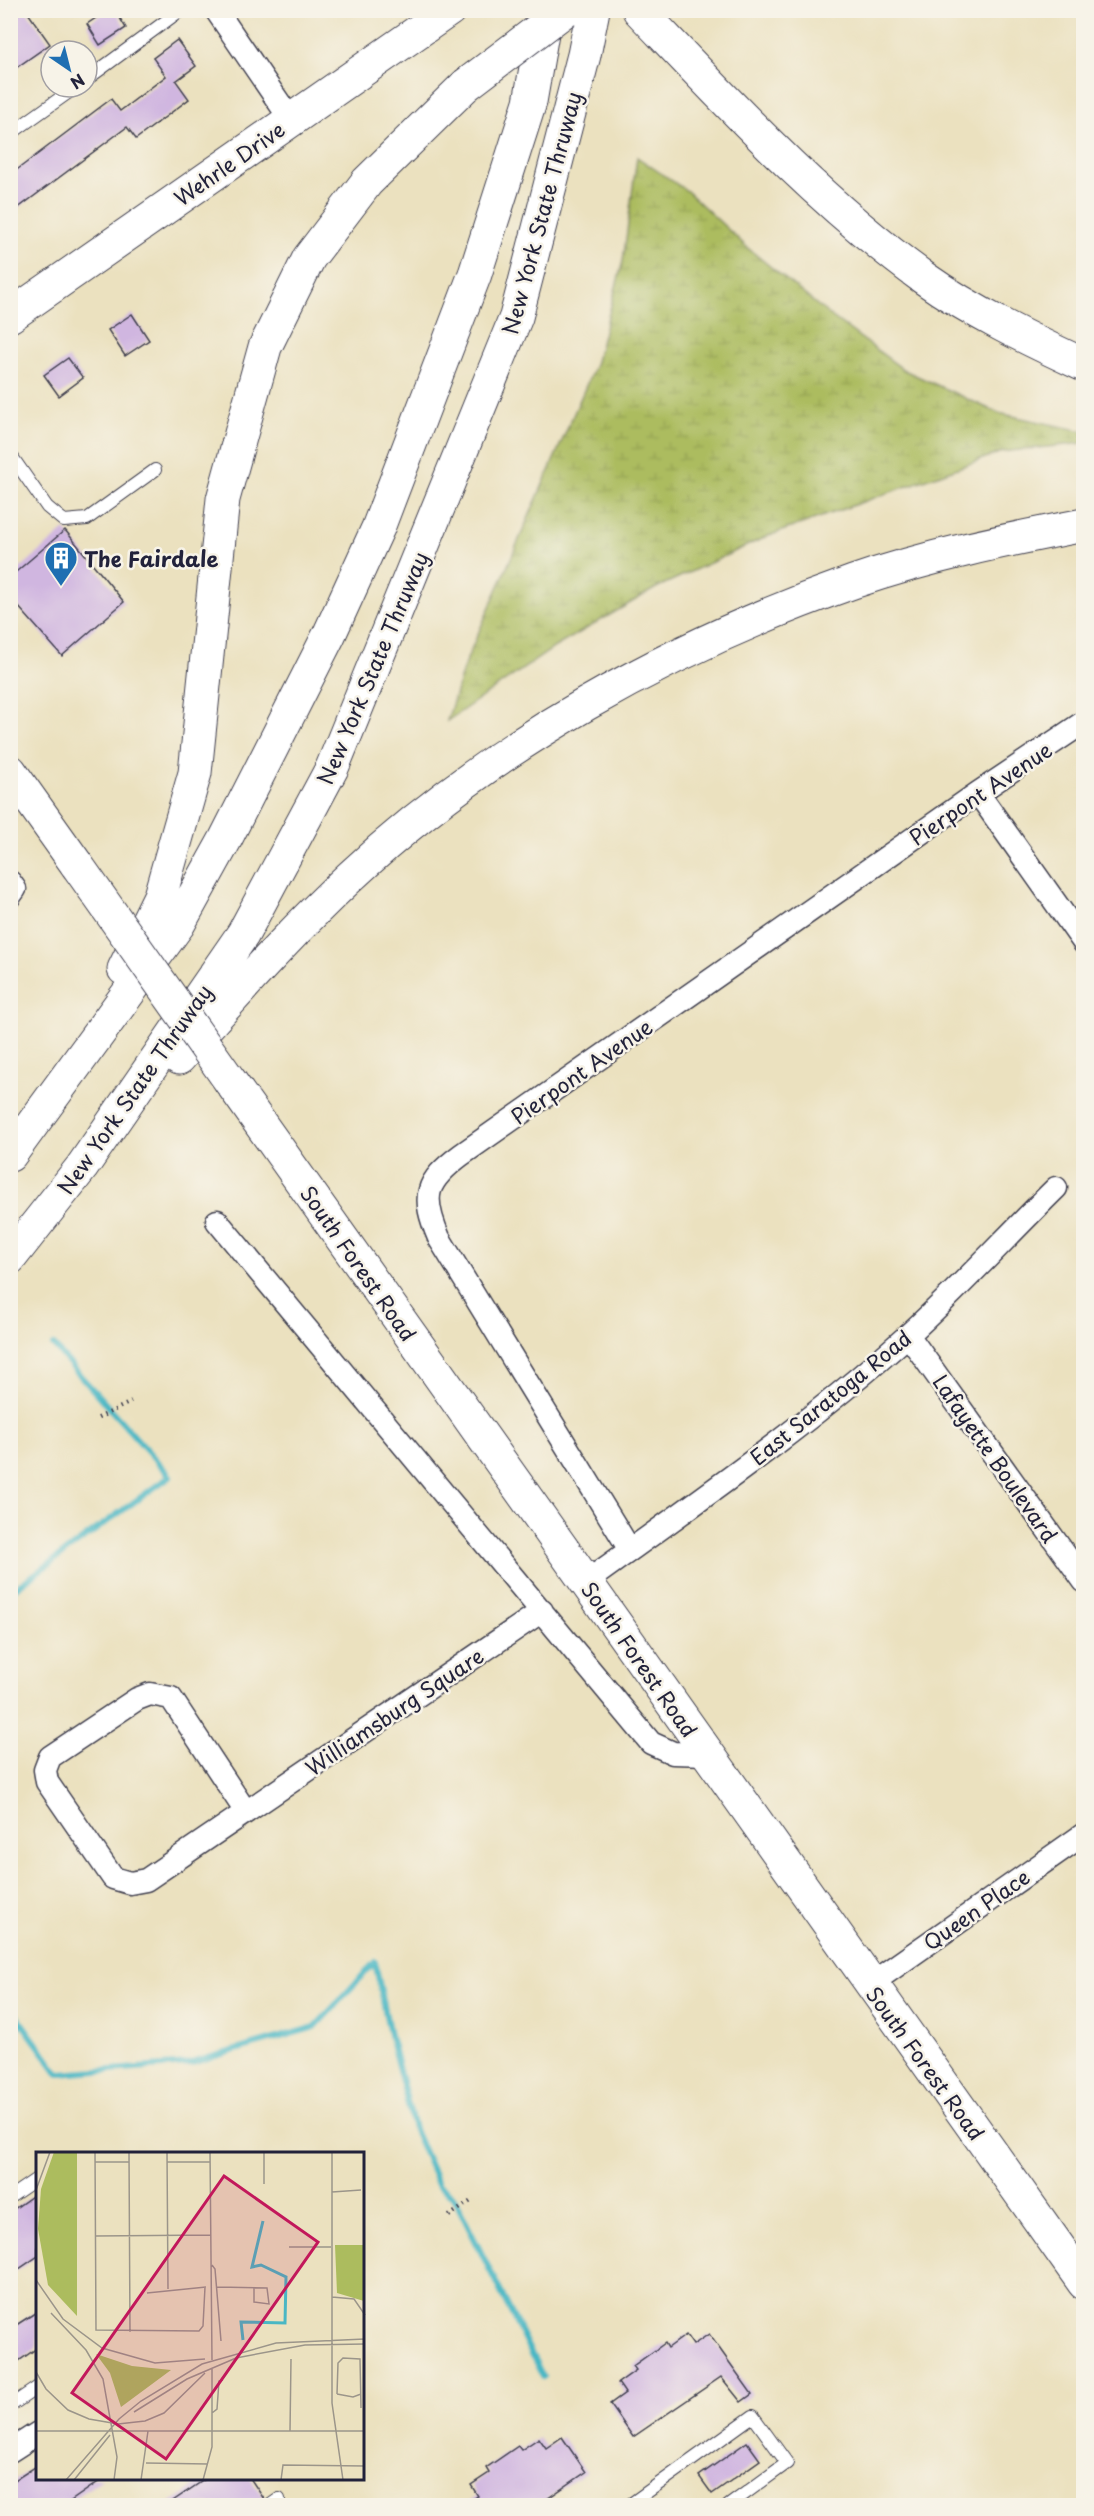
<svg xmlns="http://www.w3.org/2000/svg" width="1094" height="2516" font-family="'Playpen Sans',sans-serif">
  <defs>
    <pattern id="wetland-marsh" width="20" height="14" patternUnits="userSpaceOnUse" patternTransform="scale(1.5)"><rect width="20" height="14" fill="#acbc5e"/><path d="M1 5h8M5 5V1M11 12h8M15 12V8" fill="none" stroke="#94a153"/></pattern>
  </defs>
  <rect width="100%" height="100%" fill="#f7f3e8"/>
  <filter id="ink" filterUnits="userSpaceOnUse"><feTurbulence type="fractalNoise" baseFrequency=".0167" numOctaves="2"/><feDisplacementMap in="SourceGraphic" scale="12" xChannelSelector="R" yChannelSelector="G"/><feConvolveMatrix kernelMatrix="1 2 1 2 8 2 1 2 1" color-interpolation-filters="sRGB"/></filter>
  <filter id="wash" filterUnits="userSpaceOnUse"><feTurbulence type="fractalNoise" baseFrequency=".008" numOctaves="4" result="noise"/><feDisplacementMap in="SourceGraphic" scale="24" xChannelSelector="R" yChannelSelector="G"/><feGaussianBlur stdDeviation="1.35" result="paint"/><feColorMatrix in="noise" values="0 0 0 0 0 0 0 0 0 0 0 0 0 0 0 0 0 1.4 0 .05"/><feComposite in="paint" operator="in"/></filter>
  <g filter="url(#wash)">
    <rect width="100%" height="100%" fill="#ebe1bf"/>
    <path fill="url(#wetland-marsh)" stroke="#676f4c" stroke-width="1.5" d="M637,157L687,191L750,250L827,313L904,370L998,413L1083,431V443L1002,452L768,536L656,588L555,647L447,721L464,666L595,365L623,261Z"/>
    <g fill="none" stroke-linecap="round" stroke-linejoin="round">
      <path stroke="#49b7c4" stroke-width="6" d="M10,1592L170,1476L53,1345
        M10,2007L59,2074L188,2064L315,2027L375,1962L390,2035L415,2132L439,2186L453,2196L543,2377"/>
    </g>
    <g id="blocks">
      <path fill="#d0b6e0" d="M10,10H26L50,44L10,72Z
        M108,10H115L126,28L100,45L87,24Z
        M177,40L196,66L176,81L189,99L136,139L127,127L10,214V175L111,99L120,111L166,76L153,58Z
        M132,314L149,340L125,356L108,330Z
        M68,358L83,378L59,396L44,375Z
        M65,530L124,602L62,656L10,597V577Z
        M38,2192V2256L10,2275V2212Z
        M38,2311L37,2348L10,2367V2329Z
        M709,2334L752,2394L741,2402L721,2377L633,2437L610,2404L625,2393L618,2383L636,2370L633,2366L665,2343L668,2348L686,2335L693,2345Z
        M562,2437L586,2472L538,2505H464L478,2496L471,2485L489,2473L486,2468L518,2446L521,2450L539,2438L546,2448Z
        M747,2442L760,2460L712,2494L699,2476Z
        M38,2465V2478H104L65,2505H10V2483Z
        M207,2478H250L264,2499L261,2505H167Z"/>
    </g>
  </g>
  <g filter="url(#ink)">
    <use href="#blocks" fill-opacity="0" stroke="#403f4f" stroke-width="1.5"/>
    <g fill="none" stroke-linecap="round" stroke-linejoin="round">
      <defs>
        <path id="lane" d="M87,79L181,10
          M10,134L76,87
          M10,454L47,507L64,521L87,519L155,470
          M10,2197L38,2178
          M10,2406L38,2387
          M269,2506L279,2499
          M628,2506L753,2416L787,2463L728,2506"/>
        <path id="street" d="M216,10L291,120
          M978,793L1084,943
          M10,882L15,889L10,896
          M217,1221L651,1743L673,1753L708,1754
          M908,1335L1084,1581
          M630,1550L439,1238C421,1196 425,1182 461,1155L978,793L1084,722
          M586,1582C695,1503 807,1426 907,1336C959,1289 1006,1237 1056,1188
          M246,1812L171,1698L150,1694L137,1699L50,1757L45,1770L47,1782L113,1878L130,1883L146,1880L542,1611
          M869,1985L1084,1834
          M10,2451L38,2433"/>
        <path id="secondary" d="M10,316L449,10
          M10,771L77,865
          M230,1081L1084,2283"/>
        <path id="highway" d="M639,10C729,104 818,201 924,278C972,312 1030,340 1084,365
          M124,969L160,896L195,773L223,499L265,347L309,258L367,182L466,85
          M179,1058C234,996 289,934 350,877C491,745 671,646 853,582C928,556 1006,540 1084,525
          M10,1155L178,925L225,840L329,635L378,528L475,274L530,102L546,10
          M10,1258L82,1167L243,934L332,768L516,317L584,55L593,10"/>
      </defs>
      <use href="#lane" stroke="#403f4f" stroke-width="14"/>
      <use href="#street" stroke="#403f4f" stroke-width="25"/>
      <use href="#secondary" stroke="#403f4f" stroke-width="35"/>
      <use href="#highway" stroke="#403f4f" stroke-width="35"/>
      <path stroke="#403f4f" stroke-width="4" stroke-dasharray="1.5 4.5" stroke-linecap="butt" d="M98,1418L131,1402
        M449,2216L471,2201"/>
      <use href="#lane" stroke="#fff" stroke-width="12"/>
      <use href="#street" stroke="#fff" stroke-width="22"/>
      <use href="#secondary" stroke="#fff" stroke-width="33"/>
      <use href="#highway" stroke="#fff" stroke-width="33"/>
      <defs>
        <path id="secondary-bridge" d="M77,865L230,1081"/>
        <path id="highway-bridge" d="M466,85L565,10"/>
      </defs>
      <use href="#secondary-bridge" stroke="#403f4f" stroke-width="35" stroke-linecap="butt"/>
      <use href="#highway-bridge" stroke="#403f4f" stroke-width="35" stroke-linecap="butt"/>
      <use href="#secondary-bridge" stroke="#fff" stroke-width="33"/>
      <use href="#highway-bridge" stroke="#fff" stroke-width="33"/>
    </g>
  </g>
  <defs>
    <symbol id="building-pin" viewBox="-11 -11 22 30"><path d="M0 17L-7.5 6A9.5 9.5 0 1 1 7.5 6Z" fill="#1f6fb2" stroke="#f7f3e8"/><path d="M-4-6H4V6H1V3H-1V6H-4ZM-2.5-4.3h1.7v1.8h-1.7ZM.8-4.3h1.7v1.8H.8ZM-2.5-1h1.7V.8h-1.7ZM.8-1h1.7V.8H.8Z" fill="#fff"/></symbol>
  </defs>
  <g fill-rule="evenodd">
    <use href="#building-pin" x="42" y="539" width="38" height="52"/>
  </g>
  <g text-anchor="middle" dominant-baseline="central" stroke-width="5" stroke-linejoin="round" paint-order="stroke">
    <g font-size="21" fill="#22223b" stroke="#f7f3e8">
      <text transform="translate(229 163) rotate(-35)">Wehrle Drive</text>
      <text transform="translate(541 213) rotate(-75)">New York State Thruway</text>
      <text transform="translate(372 668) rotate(-67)">New York State Thruway</text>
      <text transform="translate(980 793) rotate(-34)">Pierpont Avenue</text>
      <text transform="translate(581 1071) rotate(-35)">Pierpont Avenue</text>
      <text transform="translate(134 1089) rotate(-55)">New York State Thruway</text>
      <text transform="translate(359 1263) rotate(55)">South Forest Road</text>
      <text transform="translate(830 1397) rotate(-39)">East Saratoga Road</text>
      <text transform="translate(996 1458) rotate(55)">Lafayette Boulevard</text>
      <text transform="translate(640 1659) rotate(55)">South Forest Road</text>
      <text transform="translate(394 1711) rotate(-34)">Williamsburg Square</text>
      <text transform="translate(976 1909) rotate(-35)">Queen Place</text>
      <text transform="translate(926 2063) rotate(54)">South Forest Road</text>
    </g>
    <g font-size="21" font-weight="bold" fill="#22223b" stroke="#f7f3e8" text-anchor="start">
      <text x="84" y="558">The Fairdale</text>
    </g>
  </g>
  <g transform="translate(36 2152)">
    <rect width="328" height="328" fill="#ebe1bf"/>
    <path d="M18,0H41V164L12,133L2,77L5,37Z" fill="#acbc5e"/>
    <path d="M60,202L96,214L135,218L85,255L74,221Z" fill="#acbc5e"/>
    <path d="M299,93H328V149L301,141Z" fill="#acbc5e"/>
    <path fill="none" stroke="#49b7c4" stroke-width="3" d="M207,188L205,170L249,171L250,125L225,113L216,115L227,69"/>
    <path fill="none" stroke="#9b958a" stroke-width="1.5" d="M59,0L60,178L163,179L167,174L169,135M93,0L94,180M131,0L132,137M174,0L176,208M228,0V32M296,0V251L307,328M59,10H93M131,10H174M0,38L14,0M296,40L325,38M59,84L175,83M253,95H295M176,113L179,117L185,189M0,128L27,167L66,196L119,211L169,207M181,135L231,136L233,152L218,150V136M111,141L170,135M296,145L318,147L329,163M15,161L50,198L67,227L81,305L78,328M0,220L10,237L32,258L53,267L82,272L109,269L128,261L169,221M301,242L302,211L307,206L324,207L325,256M301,242L317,245L325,242M98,260L151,227L200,206L269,193L329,192M176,261L181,257L183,229L187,228M0,279H329M254,279L255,207M110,311L172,312M30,328L83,267L105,249L166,212L240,191L329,187M38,328L74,283M105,328L112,279M167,328L176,295V216M245,328L247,313L329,314"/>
    <path fill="#c2185b" fill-opacity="0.15" stroke="#c2185b" stroke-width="3" d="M188,24L282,90L130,307L36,241Z"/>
    <rect width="328" height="328" fill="none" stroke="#22223b" stroke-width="3"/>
  </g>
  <rect width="1094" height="2516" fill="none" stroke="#f7f3e8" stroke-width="36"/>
  <g transform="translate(69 69) rotate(145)"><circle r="28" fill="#f7f3e8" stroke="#a29fa3" stroke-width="1.5"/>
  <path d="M0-4.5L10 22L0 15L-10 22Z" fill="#1f6fb2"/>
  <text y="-9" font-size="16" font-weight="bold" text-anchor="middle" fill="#22223b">N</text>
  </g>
</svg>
